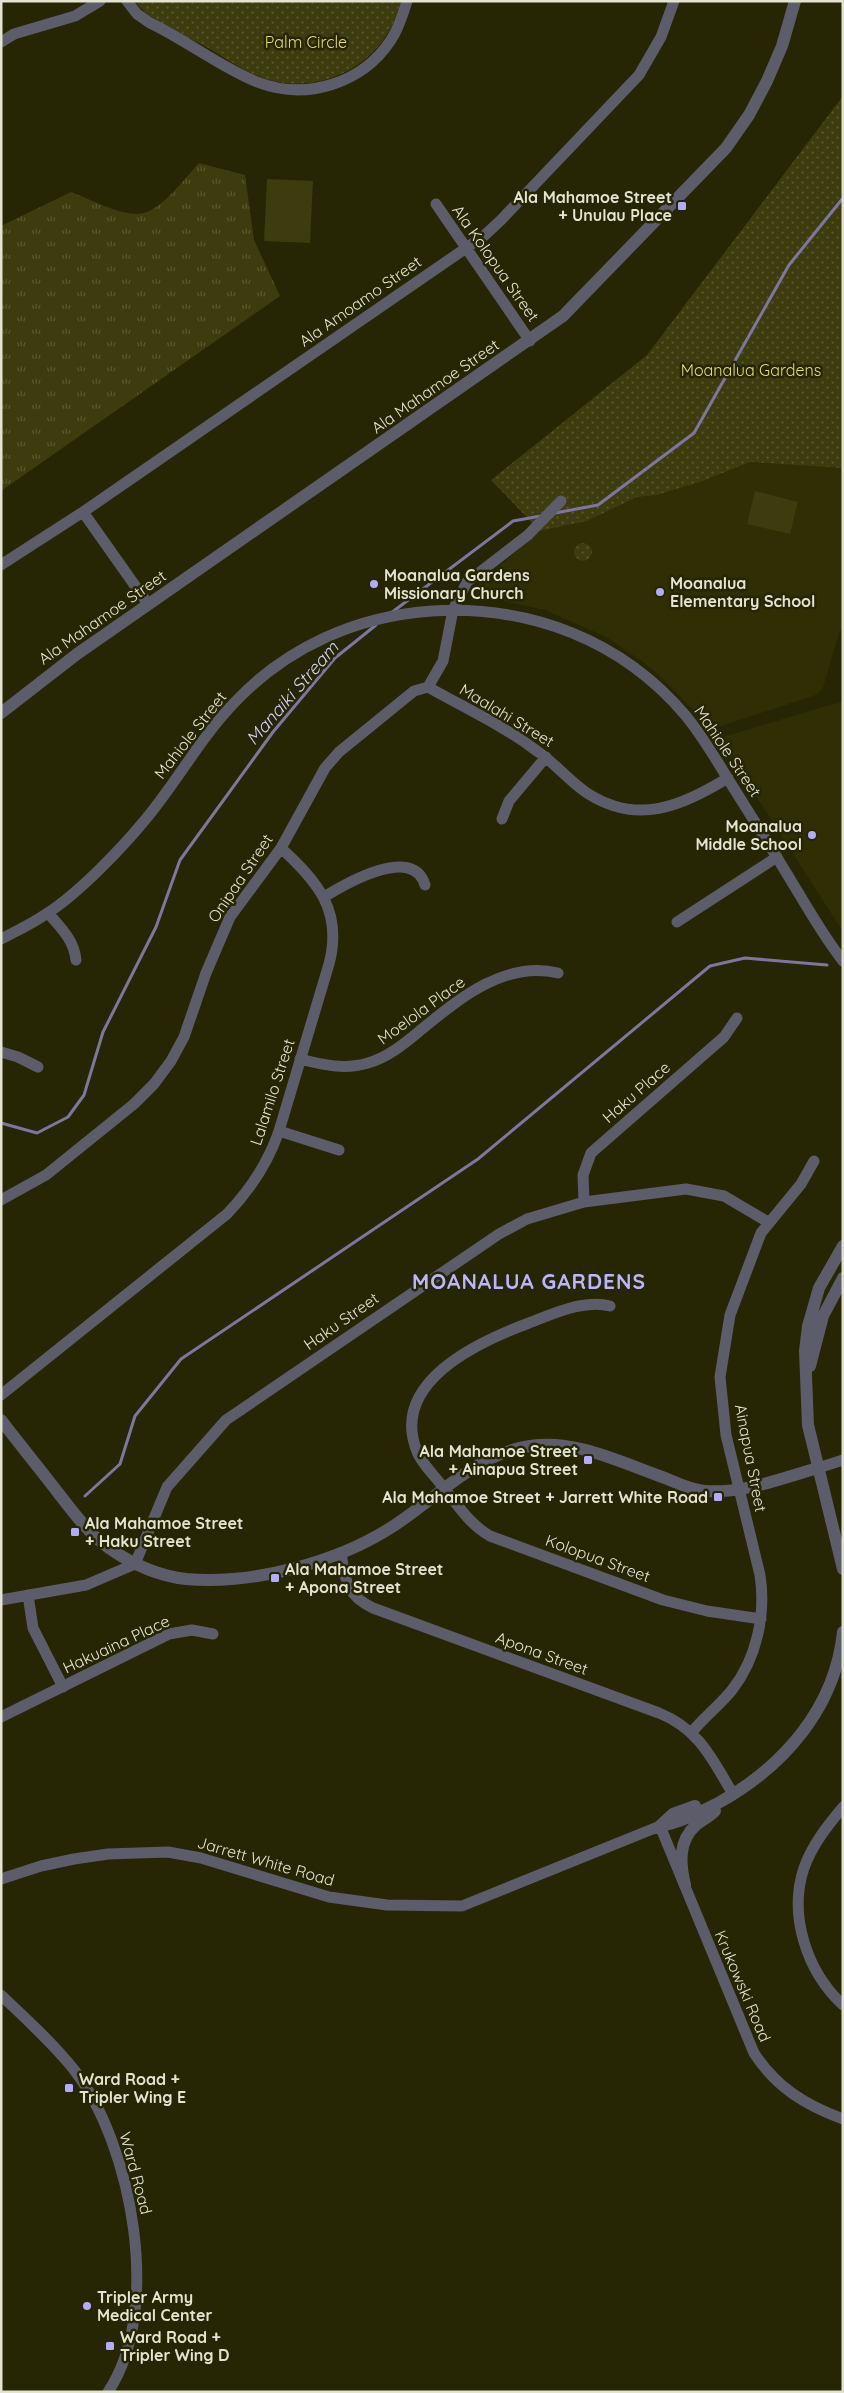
<svg xmlns="http://www.w3.org/2000/svg" width="844" height="2393" font-family="Quicksand,sans-serif">
  <defs>
    <pattern id="grass-tufts" width="24" height="20" patternUnits="userSpaceOnUse" patternTransform="scale(1.25)"><rect width="24" height="20" fill="#3d3c0f"/><path d="M3 7l-1-3M5 7V3M7 7l1-3M15 17l-1-3M17 17v-4M19 17l1-3" fill="none" stroke="#595831"/></pattern>
    <pattern id="park-dots" width="8" height="8" patternUnits="userSpaceOnUse" patternTransform="scale(1.25)"><rect width="8" height="8" fill="#3d3c0f"/><path d="M2 2h.1M6 6h.1" fill="none" stroke="#595831" stroke-width="1.8" stroke-linecap="round"/></pattern>
  </defs>
  <rect width="100%" height="100%" fill="#262504"/>
  <path fill="#2f2e04" d="M750,462L843,467V631L840,630L823,688L816,695L709,730L692,709L660,676L643,662L606,637L545,610L480,596L474,588L540,531L587,521L637,497L657,495L703,481Z
    M843,701V932L719,738Z"/>
  <path fill="url(#grass-tufts)" d="M199,163L245,175L254,240L280,296L1,491V226L71,192C147,224 144,226 199,163Z"/>
  <path fill="url(#park-dots)" d="M135,1H401C397,13 393,26 386,36C361,74 313,92 269,80C245,73 223,56 201,44C180,33 149,22 135,1Z
    M843,96V468L750,462L703,481L657,495L637,497L587,521L540,531L491,480L647,355Z
    M574 552a9 9 0 1 1 18 0a9 9 0 1 1-18 0Z"/>
  <path fill="#3d3c0f" d="M267,179L313,181L310,243L264,241Z
    M755,491L798,502L790,534L747,524Z"/>
  <g fill="none" stroke-linecap="round" stroke-linejoin="round">
    <path stroke="#7d76a0" stroke-width="3" d="M555,513L598,505L694,433L789,265L843,198
      M391,613L513,521L541,516
      M1,1123L37,1133L68,1117L84,1095L103,1032L156,927L180,860L273,732L335,658L376,625
      M85,1496L120,1464L135,1416L181,1359L478,1159L710,966L745,958L827,965"/>
    <path stroke="#5d5c6a" stroke-width="11" d="M127,1L137,14L150,23C186,40 220,67 257,82C306,101 362,84 391,40C399,28 403,14 407,1
      M1,42L14,34L75,16L100,1
      M436,204L530,341
      M83,512L148,604
      M1,565L83,512L485,235L501,220L639,75L661,37L674,1
      M428,687C465,708 504,726 537,751C555,763 569,781 587,793C638,826 681,806 728,778
      M502,819L509,801L546,757
      M324,897C345,884 413,844 425,885
      M48,913C61,928 74,940 76,960
      M677,922L777,857
      M1,939C16,931 32,924 46,914C78,894 121,849 145,820C177,782 200,738 235,702C287,647 357,616 432,611C530,605 622,640 686,716C704,738 718,763 733,787C753,819 774,852 793,884C809,910 824,937 843,961
      M1,1052L18,1057L38,1067
      M300,1059C323,1065 345,1070 368,1063C389,1057 405,1043 422,1029C460,998 506,960 558,973
      M279,1131L339,1150
      M1,1200L46,1175L134,1104L154,1084L171,1061L184,1037L206,973L230,917L281,848L325,768L339,752L414,691L428,687L443,661L453,610L467,582L528,535L561,501
      M584,1202L583,1175L591,1153L724,1037L737,1018
      M610,1306C584,1299 553,1314 529,1323C478,1342 387,1383 418,1454C424,1466 435,1476 443,1487C458,1505 469,1524 490,1536L663,1600L707,1611L761,1619
      M1,1395L227,1214C251,1189 268,1163 279,1131L329,964C343,911 318,882 281,848
      M818,1468L843,1460
      M341,1553C345,1580 346,1595 373,1608L659,1713C699,1729 712,1759 733,1794
      M28,1595L33,1628L63,1687
      M1,1600L86,1585L135,1564L167,1487L226,1420L499,1234L527,1219L584,1202L686,1189L724,1196L768,1222
      M1,1717L169,1634L192,1630L213,1634
      M692,1732C704,1717 720,1705 732,1690C757,1658 766,1614 760,1575L726,1435L720,1377L730,1315L761,1233L801,1184L814,1161
      M843,1807C828,1825 812,1845 804,1868C788,1915 807,1972 843,2005
      M1,1879L41,1866L74,1859L108,1854L168,1852L201,1858L329,1897L387,1905L462,1906L660,1826L754,2053C776,2087 805,2105 843,2119
      M1,1995C26,2019 54,2044 75,2071C132,2146 163,2310 108,2392"/>
    <path stroke="#5d5c6a" stroke-width="12" d="M1,713L77,654L563,316L726,148L749,115L767,81L782,46L795,1
      M843,1246L819,1288L808,1326L805,1351L808,1425L843,1569
      M810,1366L823,1316L843,1278
      M1,1420C20,1445 40,1469 59,1494C74,1513 89,1534 109,1548C132,1564 159,1576 186,1579C254,1585 339,1562 395,1525C439,1496 476,1454 530,1446C576,1439 622,1463 665,1478C677,1483 691,1490 705,1491C743,1494 782,1478 818,1468
      M661,1825L673,1814L695,1806
      M660,1826C682,1822 700,1812 720,1802C784,1766 835,1708 843,1632
      M685,1885C680,1864 678,1841 696,1825C702,1820 709,1817 715,1811"/>
  </g>
  <g fill="#b3adf9" stroke="#262504" stroke-width="2">
    <rect x="677" y="201" width="10" height="10" rx="2.5"/>
    <circle cx="374" cy="584" r="5"/>
    <circle cx="660" cy="592" r="5"/>
    <circle cx="812" cy="835" r="5"/>
    <rect x="583" y="1455" width="10" height="10" rx="2.5"/>
    <rect x="713" y="1492" width="10" height="10" rx="2.5"/>
    <rect x="70" y="1527" width="10" height="10" rx="2.5"/>
    <rect x="270" y="1573" width="10" height="10" rx="2.5"/>
    <rect x="64" y="2083" width="10" height="10" rx="2.5"/>
    <circle cx="87" cy="2306" r="5"/>
    <rect x="105" y="2341" width="10" height="10" rx="2.5"/>
  </g>
  <g text-anchor="middle" dominant-baseline="central" stroke-width="5" stroke-linejoin="round" paint-order="stroke">
    <g font-size="16" fill="#e1df6a" stroke="#262504">
      <text x="306" y="42">Palm Circle</text>
      <text x="751" y="370">Moanalua Gardens</text>
    </g>
    <g font-size="16" font-weight="bold" fill="#e3e3d1" stroke="#262504" text-anchor="start">
      <text x="672" y="197" text-anchor="end">Ala Mahamoe Street<tspan x="672" dy="18">+ Unulau Place</tspan></text>
      <text x="384" y="575">Moanalua Gardens<tspan x="384" dy="18">Missionary Church</tspan></text>
      <text x="670" y="583">Moanalua<tspan x="670" dy="18">Elementary School</tspan></text>
      <text x="802" y="826" text-anchor="end">Moanalua<tspan x="802" dy="18">Middle School</tspan></text>
      <text x="578" y="1451" text-anchor="end">Ala Mahamoe Street<tspan x="578" dy="18">+ Ainapua Street</tspan></text>
      <text x="708" y="1497" text-anchor="end">Ala Mahamoe Street + Jarrett White Road</text>
      <text x="85" y="1523">Ala Mahamoe Street<tspan x="85" dy="18">+ Haku Street</tspan></text>
      <text x="285" y="1569">Ala Mahamoe Street<tspan x="285" dy="18">+ Apona Street</tspan></text>
      <text x="79" y="2079">Ward Road +<tspan x="79" dy="18">Tripler Wing E</tspan></text>
      <text x="97" y="2297">Tripler Army<tspan x="97" dy="18">Medical Center</tspan></text>
      <text x="120" y="2337">Ward Road +<tspan x="120" dy="18">Tripler Wing D</tspan></text>
    </g>
    <g font-size="16" fill="#e3e3d1" stroke="#262504">
      <text transform="translate(496 263) rotate(55)">Ala Kolopua Street</text>
      <text transform="translate(360 301) rotate(-35)">Ala Amoamo Street</text>
      <text transform="translate(435 386) rotate(-35)">Ala Mahamoe Street</text>
      <text transform="translate(102 617) rotate(-35)">Ala Mahamoe Street</text>
      <text transform="translate(507 715) rotate(31)">Maalahi Street</text>
      <text transform="translate(190 735) rotate(-52)">Mahiole Street</text>
      <text transform="translate(728 751) rotate(56)">Mahiole Street</text>
      <text transform="translate(240 878) rotate(-56)">Onipaa Street</text>
      <text transform="translate(421 1010) rotate(-36)">Moelola Place</text>
      <text transform="translate(272 1092) rotate(-72)">Lalamilo Street</text>
      <text transform="translate(636 1092) rotate(-41)">Haku Place</text>
      <text transform="translate(341 1321) rotate(-35)">Haku Street</text>
      <text transform="translate(751 1458) rotate(79)">Ainapua Street</text>
      <text transform="translate(598 1558) rotate(20)">Kolopua Street</text>
      <text transform="translate(116 1644) rotate(-25)">Hakuaina Place</text>
      <text transform="translate(542 1653) rotate(20)">Apona Street</text>
      <text transform="translate(266 1861) rotate(16)">Jarrett White Road</text>
      <text transform="translate(743 1986) rotate(67)">Krukowski Road</text>
      <text transform="translate(136 2173) rotate(75)">Ward Road</text>
    </g>
    <g font-size="18" font-style="italic" fill="#d2d0f8" stroke="#262504">
      <text transform="translate(292 693) rotate(-49)">Manaiki Stream</text>
    </g>
    <g font-size="21" font-weight="bold" letter-spacing="1" fill="#bbb5fd" stroke="#262504">
      <text x="529" y="1281">MOANALUA GARDENS</text>
    </g>
  </g>
  <rect width="844" height="2393" fill="none" stroke="#e3e3d1" stroke-width="5"/>
</svg>
